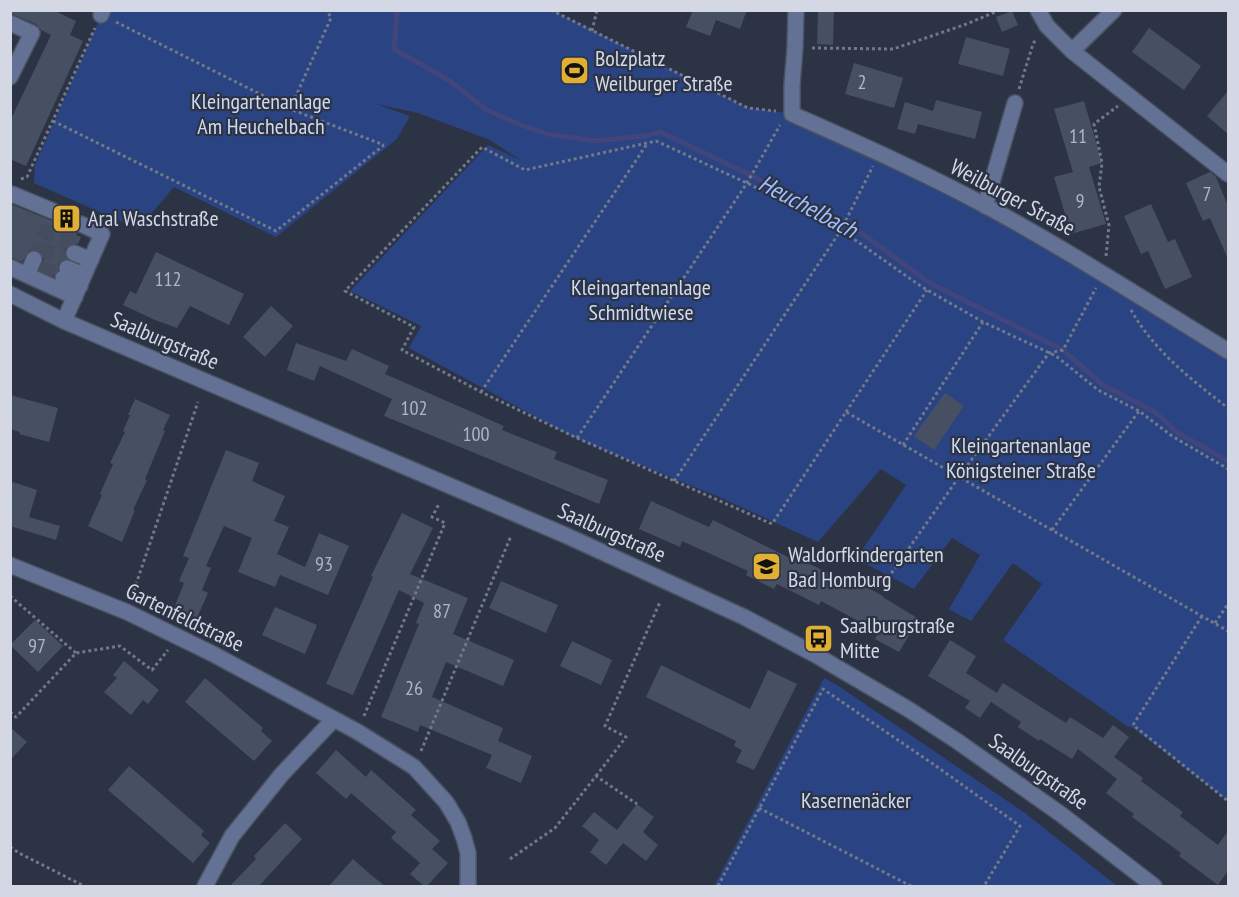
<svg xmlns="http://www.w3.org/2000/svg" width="1239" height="897" font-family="'PT Sans Narrow',sans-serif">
  <rect width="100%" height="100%" fill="#2b3345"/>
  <path fill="#2a4382" d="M552,10L748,108L787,113L879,153L1228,351V801L1133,728L1127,726L1003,640L1042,584L1013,563L971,621L949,609L980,555L952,538L914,589L856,559L906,485L881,469L818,542L719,497L575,438L409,348L421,326L350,291L488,145L520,160L490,140L418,113L376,104L410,116L397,139L276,237L174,187L138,229L34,183L35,165L103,11Z
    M824,678L837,685L1025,813L1117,886H714Z"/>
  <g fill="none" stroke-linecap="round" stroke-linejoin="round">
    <path stroke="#41457b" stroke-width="5" d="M394,10L397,14L394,49L450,81L485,109L518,124L547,134L595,141L645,136L660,132L738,169L852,226L928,282L1063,350L1103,385L1155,412L1178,433L1228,461"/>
  </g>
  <path fill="#475062" d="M10,10H53L76,21L70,35L83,41L26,166L10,159V121L51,35L41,30L36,24L10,13Z
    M693,10H747L740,29L716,20L710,36L686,27Z
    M818,11H834L833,45L817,44Z
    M1012,11L1018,25L1002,32L996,17Z
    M1149,28L1201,66L1184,90L1132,52Z
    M966,37L1010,49L1003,76L958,64Z
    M854,63L903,78L894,108L845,94Z
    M1228,91V134L1207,116Z
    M936,100L982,112L975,139L918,124L915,134L897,129L905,102L933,111Z
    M1084,101L1102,163L1089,167L1106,224L1071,234L1054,177L1073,172L1054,109Z
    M1210,172L1216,177L1228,206V259L1210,218L1203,221L1186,183Z
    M1151,204L1168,242L1175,239L1192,277L1165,289L1148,251L1141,254L1124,216Z
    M13,205L50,220L55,221L59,218L62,214V208L77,215L73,219L71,225L73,230L77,233L76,235L81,237L78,244L72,243L65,249L64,254L66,258L62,260L58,264V270L54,276L40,270L44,259L42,254L38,250L34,249L29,251L22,262L10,257V206Z
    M156,252L244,294L229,325L190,306L177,328L155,320L123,305L130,291L136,294Z
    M271,306L293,326L265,357L243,337Z
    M296,343L346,361L352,349L389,366L385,374L504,426L502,430L557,452L554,459L608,480L599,504L384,416L392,399L320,366L314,381L287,370Z
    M945,393L964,406L934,450L914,436Z
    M10,395L58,408L49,442L19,434L20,432L10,429Z
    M135,399L170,415L163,430L165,431L145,479L147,480L133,510H135L122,542L88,526L102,495L100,494L113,464L110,463L125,432L123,431L130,415H128Z
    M226,450L259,463L252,481L285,496L274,521L289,527L277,554L305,567L319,533L349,546L328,595L280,575L275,587L238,572L252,538L224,526L206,566L211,568L202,590L208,593L197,618L174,608L184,583L179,581L189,558L183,556Z
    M10,481L37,490L29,517L60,526L56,540L10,526Z
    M651,501L709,527L713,520L802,564L804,561L850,584L853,580L883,596V597L919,619L899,652L875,639L879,632L821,601L819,605L777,584L774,589L746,575L748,571L682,541L680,547L639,529Z
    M402,513L433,528L410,574L468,598L453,634L514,660L503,686L446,662L432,697L503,728L498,741L532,756L521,783L486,768L492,755L420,725L418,732L381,717L419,624L416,623L424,603L399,590L353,695L326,684L373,577L371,576Z
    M501,581L558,605L546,633L489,608Z
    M275,607L317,625L305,654L262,635Z
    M35,620L63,646L38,672L10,645Z
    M950,640L976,656L966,673L997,693L980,718L965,708L970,701L928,676Z
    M572,641L612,660L601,685L560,666Z
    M124,661L159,690L148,704L143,700L131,715L104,692L117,678L113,675Z
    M661,665L750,709L768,670L797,684L754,770L736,762L742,750L734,746L736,741L646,697Z
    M205,678L263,728L261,731L272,741L254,761L185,702Z
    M1003,683L1066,723L1070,717L1103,738L1113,725L1129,737L1114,757L1143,778L1141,781L1183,812L1180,816L1218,845L1228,831V871L1218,885L1179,856L1181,853L1132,817L1134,814L1106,793L1117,779L1078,749L1072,759L1040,739L1039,741L1018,727L1021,722L991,702Z
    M10,727L27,742L10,760Z
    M336,750L366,777L371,770L416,810L411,815L440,841L432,849L448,863L427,886H424L410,874L420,863L391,838L396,832L351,793L346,799L316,773Z
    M129,766L204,831L201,835L210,843L193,863L108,790Z
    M637,804L654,817L643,832L658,845L646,861L623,843L606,865L590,852L599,840L582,826L594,812L617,830Z
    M285,823L302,839L259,886H230L256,859L254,856Z
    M353,859L370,874L385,886H329Z"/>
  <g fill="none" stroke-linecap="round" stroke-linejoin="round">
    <path stroke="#444c5d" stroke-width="15" stroke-dasharray="15 8" stroke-linecap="butt" d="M53,211L81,224
      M39,248L70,261
      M34,259L46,232L77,245
      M40,268L63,278"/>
    <defs>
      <path id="minor" d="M796,10L795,48L792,85V114C857,143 923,172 986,206C1069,251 1148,302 1228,351
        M1038,10L1047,26L1072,51L1228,174
        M101,15L103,10
        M10,23L32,33L10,77
        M1072,51L1114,10
        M10,196L12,194L53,211
        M985,206L1015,103
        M74,253L91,260
        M10,267L27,275L34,259
        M67,268L84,275
        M27,275L75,297
        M63,278L80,286
        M10,294L64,321L565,535L744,617L814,654L860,681L908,709L957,741L1062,815L1154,886
        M64,321L102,234L81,224
        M10,565L127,612L213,654L358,732L414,767L446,802L458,822L464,838L468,853V886
        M205,886L232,836L282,774L334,719"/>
    </defs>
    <use href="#minor" stroke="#495162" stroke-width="18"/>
    <path stroke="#717888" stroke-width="3" stroke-dasharray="3 3" stroke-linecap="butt" d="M551,10L748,108L776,111
      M116,22L290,109L384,145
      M592,31L597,10
      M812,48L893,49L964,25L1000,10
      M1019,89L1033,44L1036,39
      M290,109L331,18L327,10
      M53,121L276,231L384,145
      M21,179L27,177L95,28
      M1106,256L1109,225L1099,187L1102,163L1094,124L1118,106
      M1131,310C1154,351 1192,380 1228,408
      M983,322L922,287L841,230L747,183L656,141L525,170L482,147L345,291L414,327L402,350L481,392L577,438L772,524L846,412L1228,631
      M481,392L647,144
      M846,412L927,290
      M577,438L747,183L780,125
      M903,445L983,322L1056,356L1098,390L1139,411
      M674,481L841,230L873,166
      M1052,530L1139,411L1172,436L1228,469
      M888,578L959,477L1049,353L1063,350L1096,288
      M10,596L76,653
      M132,596L198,402
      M1202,616L1133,725L1228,801
      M1215,623L1228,604
      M10,712L16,717L76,653L120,646L152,670L168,650
      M364,716L445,523L432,517L439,504
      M421,751L511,536
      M596,776L626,737L605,726L660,602
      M759,808L911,886
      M10,847L19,853L84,886
      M510,859L555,828L596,776L637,804
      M718,886L823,689L936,766L1020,826L984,886"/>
    <use href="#minor" stroke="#637294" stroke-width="15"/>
  </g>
  <defs>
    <symbol id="stadium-square" viewBox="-11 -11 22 22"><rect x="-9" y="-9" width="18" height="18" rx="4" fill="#e1af34" stroke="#2b3345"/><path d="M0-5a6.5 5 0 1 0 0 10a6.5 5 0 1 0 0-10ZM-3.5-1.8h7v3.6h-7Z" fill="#111"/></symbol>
    <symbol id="building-square" viewBox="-11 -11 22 22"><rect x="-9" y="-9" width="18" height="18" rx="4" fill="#e1af34" stroke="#2b3345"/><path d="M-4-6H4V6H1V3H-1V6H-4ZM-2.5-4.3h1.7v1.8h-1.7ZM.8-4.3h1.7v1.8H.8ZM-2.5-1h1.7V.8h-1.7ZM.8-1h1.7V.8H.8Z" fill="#111"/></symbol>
    <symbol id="school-square" viewBox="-11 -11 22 22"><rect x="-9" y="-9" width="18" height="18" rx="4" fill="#e1af34" stroke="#2b3345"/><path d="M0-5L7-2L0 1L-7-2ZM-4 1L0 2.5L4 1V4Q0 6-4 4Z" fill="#111"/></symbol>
    <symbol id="bus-square" viewBox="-11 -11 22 22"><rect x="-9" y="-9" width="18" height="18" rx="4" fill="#e1af34" stroke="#2b3345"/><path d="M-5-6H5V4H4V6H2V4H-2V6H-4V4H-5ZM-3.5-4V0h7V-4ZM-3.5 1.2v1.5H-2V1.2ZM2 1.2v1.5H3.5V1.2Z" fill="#111"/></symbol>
  </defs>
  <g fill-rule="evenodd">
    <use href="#stadium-square" x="558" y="54" width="33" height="33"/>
    <use href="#building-square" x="50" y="202" width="33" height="33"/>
    <use href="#school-square" x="750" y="550" width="33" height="33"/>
    <use href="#bus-square" x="802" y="622" width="33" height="33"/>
  </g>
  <g text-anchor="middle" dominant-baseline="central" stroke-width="4.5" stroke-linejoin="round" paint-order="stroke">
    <g font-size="20" fill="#b0b6c4">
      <text x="862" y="82">2</text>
      <text x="1078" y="136">11</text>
      <text x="1207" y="194">7</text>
      <text x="1080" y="201">9</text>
      <text x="168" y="279">112</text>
      <text x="414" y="408">102</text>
      <text x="476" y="434">100</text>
      <text x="324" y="564">93</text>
      <text x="442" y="611">87</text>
      <text x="37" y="646">97</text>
      <text x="414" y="688">26</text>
    </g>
    <g font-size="22" fill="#d3d8e4" stroke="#2b3345" text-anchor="start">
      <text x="595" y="58">Bolzplatz<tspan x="595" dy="25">Weilburger Straße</tspan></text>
      <text x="88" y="218">Aral Waschstraße</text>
      <text x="788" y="554">Waldorfkindergarten<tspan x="788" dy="25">Bad Homburg</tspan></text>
      <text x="840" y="625">Saalburgstraße<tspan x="840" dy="25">Mitte</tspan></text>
    </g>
    <g font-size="22" fill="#d0daef" stroke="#2b3345">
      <text x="261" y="101">Kleingartenanlage<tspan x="261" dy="25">Am Heuchelbach</tspan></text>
      <text x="641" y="287">Kleingartenanlage<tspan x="641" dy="25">Schmidtwiese</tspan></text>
      <text x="1021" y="445">Kleingartenanlage<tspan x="1021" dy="25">Königsteiner Straße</tspan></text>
      <text x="856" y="800">Kasernenäcker</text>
    </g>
    <g font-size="22" fill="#d3d8e4" stroke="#2b3345">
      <text transform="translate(1013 197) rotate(28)">Weilburger Straße</text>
      <text transform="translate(165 340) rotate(23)">Saalburgstraße</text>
      <text transform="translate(612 532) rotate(24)">Saalburgstraße</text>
      <text transform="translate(185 617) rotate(26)">Gartenfeldstraße</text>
      <text transform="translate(1039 771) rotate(35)">Saalburgstraße</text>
    </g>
    <g font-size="24" font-style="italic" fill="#a1bdfb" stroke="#2b3345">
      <text transform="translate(808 206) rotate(28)">Heuchelbach</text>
    </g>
  </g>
  <rect width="1239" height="897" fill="none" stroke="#d3d8e4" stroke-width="24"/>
</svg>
